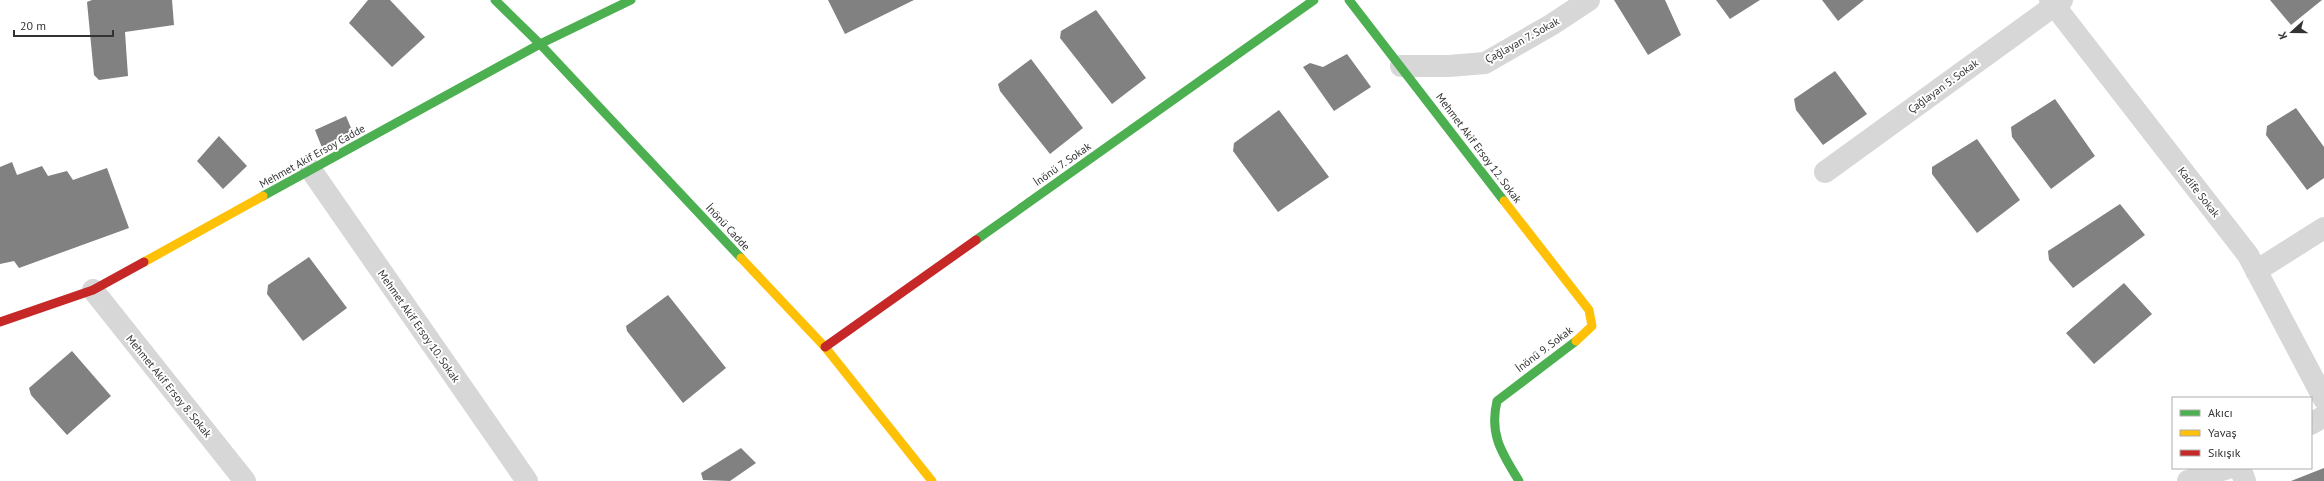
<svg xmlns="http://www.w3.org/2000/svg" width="2324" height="481" font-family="'PT Sans',sans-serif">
  <rect width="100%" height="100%" fill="#fff"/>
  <path fill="#818181" d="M92,0H172L174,25L125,32L128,76L99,80L94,75L87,2Z
    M368,0H390L425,37L392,67L349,23Z
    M828,0H914L845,34Z
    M1614,0H1665L1681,35L1648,55Z
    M1716,0H1760L1730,19Z
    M1822,0H1864L1838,21Z
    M2270,0H2322L2291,25Z
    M1096,10L1146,78L1112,104L1060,38L1061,31Z
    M1347,54L1371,87L1334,111L1303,67L1310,63L1323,67Z
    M1031,59L1083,128L1050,154L1000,91L998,84Z
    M1835,71L1867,114L1823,145L1796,110L1794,99Z
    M2055,99L2095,156L2051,189L2012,137L2011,127Z
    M2296,108L2324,147V178L2307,190L2266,135L2267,126Z
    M1279,110L1329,177L1278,212L1233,151L1234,143Z
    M346,116L354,135L323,150L315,130Z
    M219,136L247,166L223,189L197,161Z
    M1977,139L2020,200L1977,233L1932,174V167Z
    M12,162L17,175L42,166L48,176L67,171L73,180L107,168L129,228L19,268L14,261L0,264V167Z
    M2120,204L2145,235L2073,288L2049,260L2048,251Z
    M309,257L347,308L303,341L267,294L268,285Z
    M2124,283L2152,314L2094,364L2066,333Z
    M668,295L726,368L683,403L627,331L626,326Z
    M72,351L111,396L67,435L31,395L29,388Z
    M741,448L756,463L730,481L703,480L701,473Z
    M2324,468V481H2291Z"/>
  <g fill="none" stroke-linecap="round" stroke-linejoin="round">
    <path stroke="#d7d7d7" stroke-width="22" d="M2050,0L2248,255L2324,399
      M1401,66H1449L1485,63L1551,25L1589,0
      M311,170L527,481
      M1825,172L2062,0
      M2256,271L2324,228
      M93,290L245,481
      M2311,424L2324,416
      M2240,468L2245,481
      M2188,481L2228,468"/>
    <path stroke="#4caf50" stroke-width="9" d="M495,0L540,44L741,258
      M1349,0L1504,201
      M263,196L540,44L631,0
      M976,240L1314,0
      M1519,481C1502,453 1489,435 1497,401L1576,341"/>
    <path stroke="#ffc107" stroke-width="9" d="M1504,201L1589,310L1592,326L1576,341
      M741,258L825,347L932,481
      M144,262L263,196"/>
    <path stroke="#c62828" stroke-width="9" d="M0,322L93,290L144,262
      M825,347L976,240"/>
  </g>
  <g text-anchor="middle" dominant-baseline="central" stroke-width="4" stroke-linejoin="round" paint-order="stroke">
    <g font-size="11" fill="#333" stroke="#fff">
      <text transform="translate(1522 40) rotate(-29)">Çağlayan 7. Sokak</text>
      <text transform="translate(1943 86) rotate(-36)">Çağlayan 5. Sokak</text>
      <text transform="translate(1479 148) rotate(53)">Mehmet Akif Ersoy 12. Sokak</text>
      <text transform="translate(312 156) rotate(-29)">Mehmet Akif Ersoy Cadde</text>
      <text transform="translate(1062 164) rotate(-35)">İnönü 7. Sokak</text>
      <text transform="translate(2199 192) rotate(52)">Kadife Sokak</text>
      <text transform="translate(728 227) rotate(47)">İnönü Cadde</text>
      <text transform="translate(419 326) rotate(55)">Mehmet Akif Ersoy 10. Sokak</text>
      <text transform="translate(1544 349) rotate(-37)">İnönü 9. Sokak</text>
      <text transform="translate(169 386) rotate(51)">Mehmet Akif Ersoy 8. Sokak</text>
    </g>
  </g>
  <rect x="2172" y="397" width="140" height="72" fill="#ffffff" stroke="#adadad"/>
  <rect x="2180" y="410" width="20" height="6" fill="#4caf50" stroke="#adadad"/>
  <text x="2208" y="417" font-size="12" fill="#333333">Akıcı</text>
  <rect x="2180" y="430" width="20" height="6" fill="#ffc107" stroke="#adadad"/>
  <text x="2208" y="437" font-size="12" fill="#333333">Yavaş</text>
  <rect x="2180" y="450" width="20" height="6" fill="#c62828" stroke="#adadad"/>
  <text x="2208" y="457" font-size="12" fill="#333333">Sıkışık</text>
  <g transform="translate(2292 32) rotate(249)" stroke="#ffffff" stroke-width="3" paint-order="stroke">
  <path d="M0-3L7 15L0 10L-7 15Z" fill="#333333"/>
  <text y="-6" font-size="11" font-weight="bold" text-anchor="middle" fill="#333333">K</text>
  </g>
  <path d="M14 30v6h99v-6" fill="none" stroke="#333333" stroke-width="2"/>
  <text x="20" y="30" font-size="12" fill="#333333" stroke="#ffffff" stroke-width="3" paint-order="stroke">20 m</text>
</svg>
